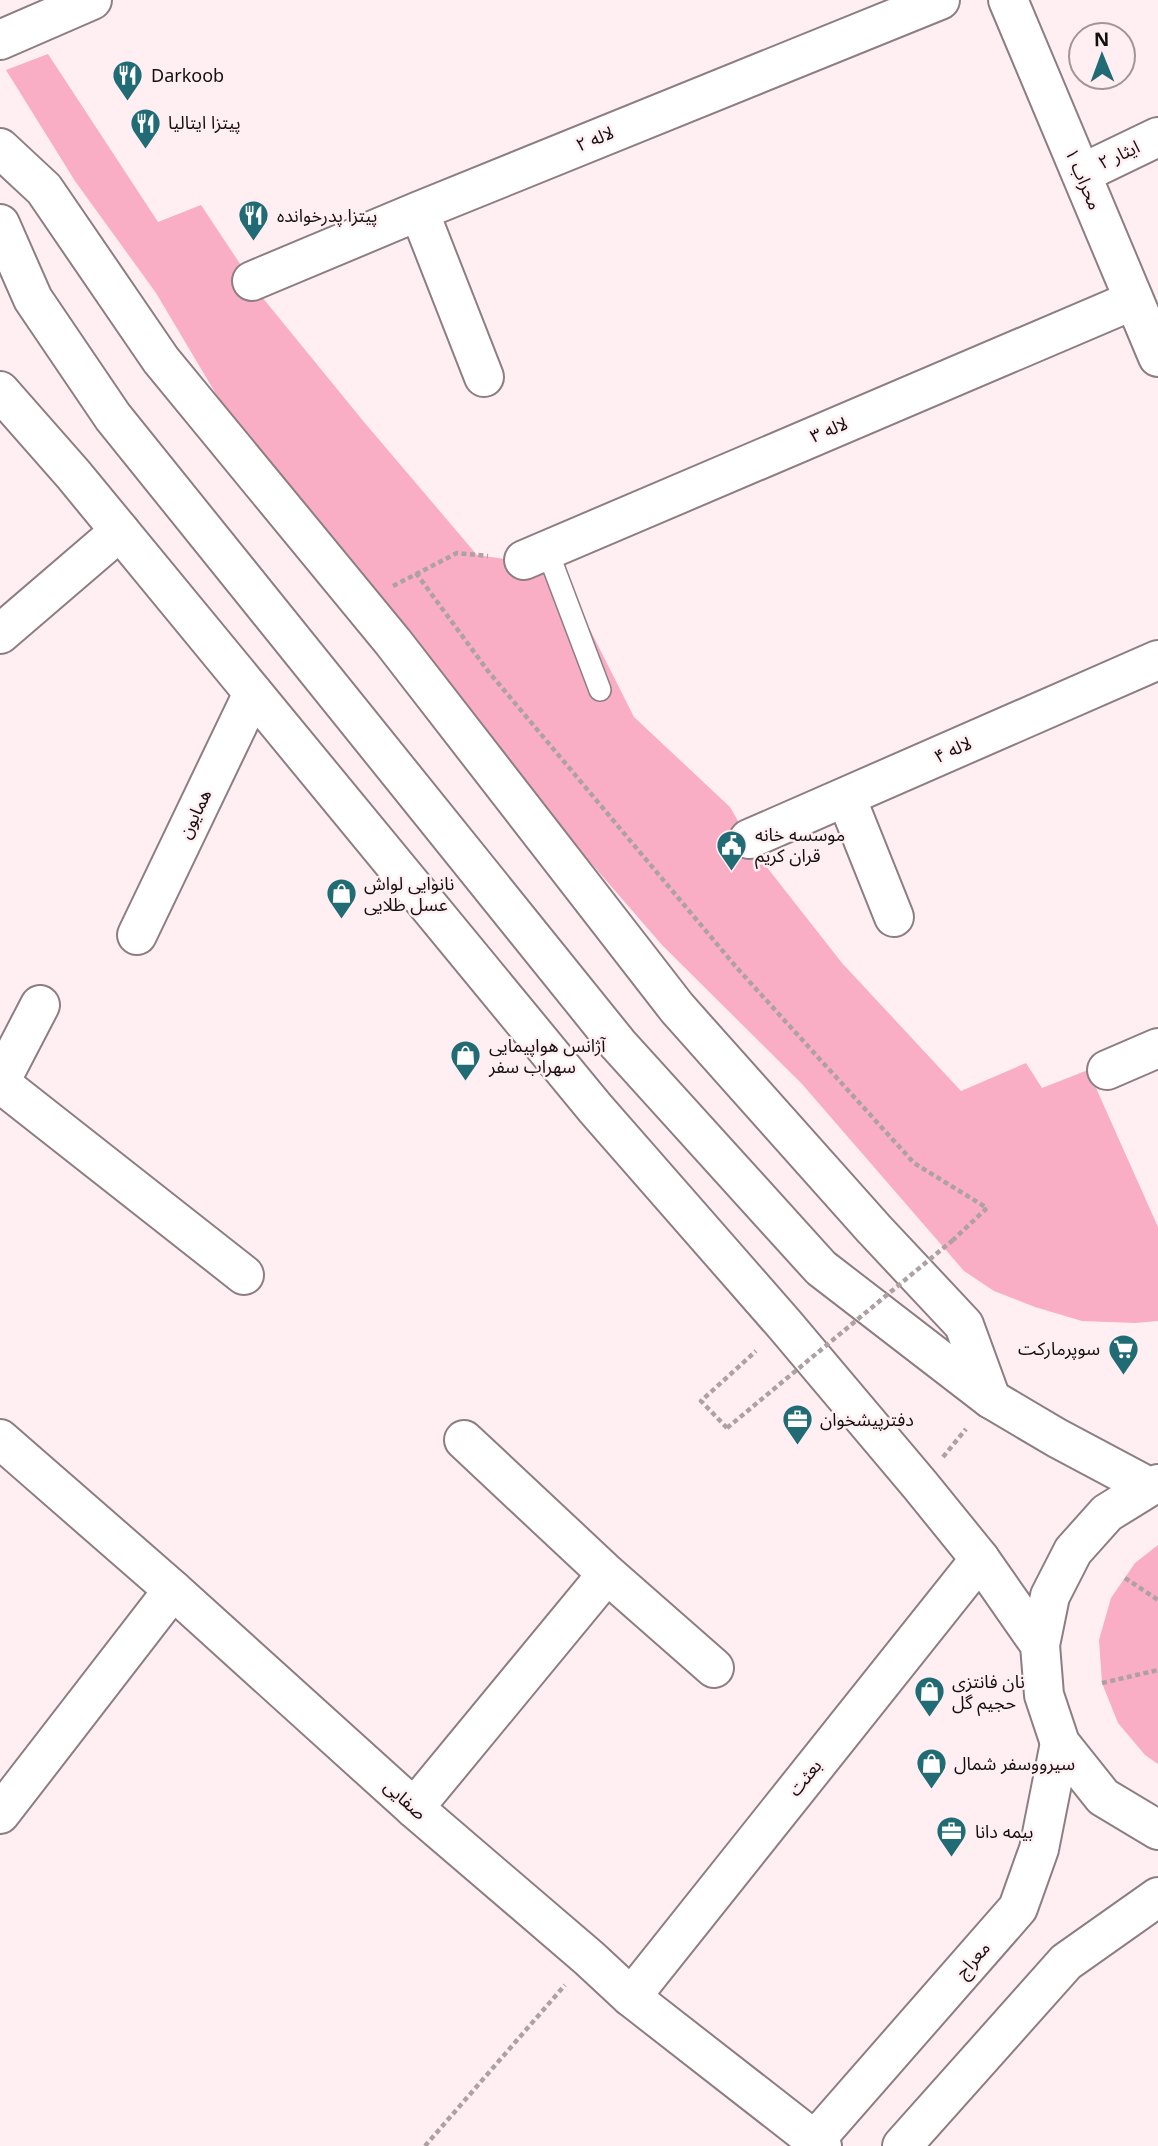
<svg xmlns="http://www.w3.org/2000/svg" width="1158" height="2146" font-family="Georgia,'Noto Sans Arabic',serif">
  <rect width="100%" height="100%" fill="#ffeff3"/>
  <path fill="#f9aec6" d="M48,54L158,222L201,205L262,297L364,422L477,555L547,565L569,588L634,717L730,807L758,856L842,963L961,1091L1026,1063L1042,1088L1088,1070L1158,1227V1321L1135,1323L1082,1321L1035,1307L994,1291L964,1271L802,1084L662,945L468,721L238,431L156,293L75,181L6,70Z
    M1158,1545V1764L1145,1755L1118,1723L1102,1683L1099,1640L1111,1598L1135,1563Z"/>
  <g fill="none" stroke-linecap="round" stroke-linejoin="round">
    <defs>
      <path id="lane" d="M547,550L600,690"/>
      <path id="street" d="M1008,0L1158,357
        M0,40L92,0
        M0,148L44,189L161,360L393,642L677,1008L874,1229L964,1325L991,1399
        M1081,174L1158,137
        M419,211L484,377
        M252,281L419,211L940,0
        M524,560L1134,300
        M0,634L120,531
        M846,797L894,917
        M749,839L1158,660
        M137,935L253,693
        M1107,1070L1158,1048
        M0,1082L40,1005
        M0,1083L244,1275
        M464,1440L607,1574L714,1668
        M414,1808L607,1574
        M0,1814L173,1590
        M631,1997L980,1559"/>
      <path id="secondary" d="M0,1439L173,1590L414,1808L589,1958L631,1997L822,2146
        M815,2140L1018,1908L1039,1849L1060,1743
        M902,2146L1066,1962L1158,1897"/>
      <path id="primary" d="M0,224L33,299L113,417L618,1044L821,1268L991,1399L1057,1438L1149,1487
        M0,391L73,474L595,1108L785,1325L920,1485L980,1559L1040,1645
        M1158,1484L1149,1487L1107,1513L1073,1551L1050,1596L1040,1645L1044,1695L1060,1743L1103,1797L1158,1830"/>
    </defs>
    <use href="#lane" stroke="#8c7e82" stroke-width="24"/>
    <use href="#street" stroke="#8c7e82" stroke-width="42"/>
    <use href="#secondary" stroke="#8c7e82" stroke-width="42"/>
    <use href="#primary" stroke="#8c7e82" stroke-width="42"/>
    <path stroke="#ada1a4" stroke-width="4.5" stroke-dasharray="5 3.5" stroke-linecap="butt" d="M416,573L488,671L737,968L914,1163L987,1208L953,1240
      M393,586L457,553L488,556
      M727,1428L701,1401L756,1351
      M943,1457L966,1429
      M1125,1578L1158,1600
      M1102,1683L1158,1670
      M425,2146L565,1985"/>
    <use href="#lane" stroke="#fff" stroke-width="21"/>
    <use href="#street" stroke="#fff" stroke-width="38"/>
    <use href="#secondary" stroke="#fff" stroke-width="38"/>
    <use href="#primary" stroke="#fff" stroke-width="38"/>
    <path stroke="#ada1a4" stroke-width="4.5" stroke-dasharray="5 3.5" stroke-linecap="butt" d="M727,1428L953,1240"/>
  </g>
  <defs>
    <symbol id="restaurant-pin" viewBox="-11 -11 22 30"><path d="M0 17L-7.5 6A9.5 9.5 0 1 1 7.5 6Z" fill="#216b75" stroke="#ffeff3"/><path d="M-5-6h1v4h1v-4h1v4h1v-4h1v5L-1.5 .5V6h-2V.5L-5-1ZM5-6V6H3V1.5H1.5Q1.5-4 5-6Z" fill="#fff"/></symbol>
    <symbol id="civic-pin" viewBox="-11 -11 22 30"><path d="M0 17L-7.5 6A9.5 9.5 0 1 1 7.5 6Z" fill="#216b75" stroke="#ffeff3"/><path d="M-.6-6.5H3V-4.5H.6V-3L4-1V1h2V6H-6V1h2V-1L-.6-3ZM-1.2 2.5V6h2.4V2.5Z" fill="#fff"/></symbol>
    <symbol id="shop-pin" viewBox="-11 -11 22 30"><path d="M0 17L-7.5 6A9.5 9.5 0 1 1 7.5 6Z" fill="#216b75" stroke="#ffeff3"/><path d="M-5-2.5h2.3a2.7 3.5 0 0 1 5.4 0H5L5.5 6h-11ZM-1.5-2.5h3a1.5 2.3 0 0 0-3 0Z" fill="#fff"/></symbol>
    <symbol id="supermarket-pin" viewBox="-11 -11 22 30"><path d="M0 17L-7.5 6A9.5 9.5 0 1 1 7.5 6Z" fill="#216b75" stroke="#ffeff3"/><path d="M-6-5.5h2.5l.6 2H6L4.5 2H-2.5L-4.4-4H-6ZM-1.5 3.2a1.3 1.3 0 1 0 .1 0ZM3 3.2a1.3 1.3 0 1 0 .1 0Z" fill="#fff"/></symbol>
    <symbol id="office-pin" viewBox="-11 -11 22 30"><path d="M0 17L-7.5 6A9.5 9.5 0 1 1 7.5 6Z" fill="#216b75" stroke="#ffeff3"/><path d="M-6-3h4V-5.5h4V-3h4V5H-6ZM-1-4.5V-3h2v-1.5ZM-6 0V1H6V0Z" fill="#fff"/></symbol>
  </defs>
  <g fill-rule="evenodd">
    <use href="#restaurant-pin" x="110" y="58" width="35" height="47"/>
    <use href="#restaurant-pin" x="128" y="106" width="35" height="47"/>
    <use href="#restaurant-pin" x="236" y="198" width="35" height="47"/>
    <use href="#civic-pin" x="714" y="828" width="35" height="47"/>
    <use href="#shop-pin" x="324" y="876" width="35" height="47"/>
    <use href="#shop-pin" x="448" y="1038" width="35" height="47"/>
    <use href="#supermarket-pin" x="1106" y="1332" width="35" height="47"/>
    <use href="#office-pin" x="780" y="1402" width="35" height="47"/>
    <use href="#shop-pin" x="912" y="1674" width="35" height="47"/>
    <use href="#shop-pin" x="914" y="1746" width="35" height="47"/>
    <use href="#office-pin" x="934" y="1814" width="35" height="47"/>
  </g>
  <g text-anchor="middle" dominant-baseline="central" stroke-width="5" stroke-linejoin="round" paint-order="stroke">
    <g font-size="18" fill="#130e0f" stroke="#ffeff3" text-anchor="start">
      <text x="151" y="76">Darkoob</text>
      <text x="168" y="123">پیتزا ایتالیا</text>
      <text x="277" y="216">پیتزا پدرخوانده</text>
      <text x="755" y="835">موسسه خانه<tspan x="755" dy="21">قران کریم</tspan></text>
      <text x="364" y="884">نانوایی لواش<tspan x="364" dy="21">عسل طلایی</tspan></text>
      <text x="489" y="1046">آژانس هواپیمایی<tspan x="489" dy="21">سهراب سفر</tspan></text>
      <text x="1100" y="1349" text-anchor="end">سوپرمارکت</text>
      <text x="820" y="1420">دفترپیشخوان</text>
      <text x="952" y="1682">نان فانتزی<tspan x="952" dy="21">حجیم گل</tspan></text>
      <text x="954" y="1764">سیرووسفر شمال</text>
      <text x="975" y="1832">بیمه دانا</text>
    </g>
    <g font-size="18" fill="#130e0f" stroke="#ffeff3">
      <text transform="translate(595 139) rotate(-22)">لاله ۲</text>
      <text transform="translate(1119 155) rotate(-25)">ایثار ۲</text>
      <text transform="translate(1083 179) rotate(67)">محراب ۱</text>
      <text transform="translate(829 430) rotate(-23)">لاله ۳</text>
      <text transform="translate(953 750) rotate(-24)">لاله ۴</text>
      <text transform="translate(195 814) rotate(-64)">همایون</text>
      <text transform="translate(805 1778) rotate(-51)">بعثت</text>
      <text transform="translate(405 1800) rotate(42)">صفایی</text>
      <text transform="translate(973 1960) rotate(-49)">معراج</text>
    </g>
  </g>
  <g transform="translate(1102 56) rotate(359)"><circle r="33" fill="#ffeff3" stroke="#a19598" stroke-width="2"/>
  <path d="M0-5L12 26L0 18L-12 26Z" fill="#216b75"/>
  <text y="-10" font-size="19" font-weight="bold" text-anchor="middle" fill="#130e0f">N</text>
  </g>
</svg>
